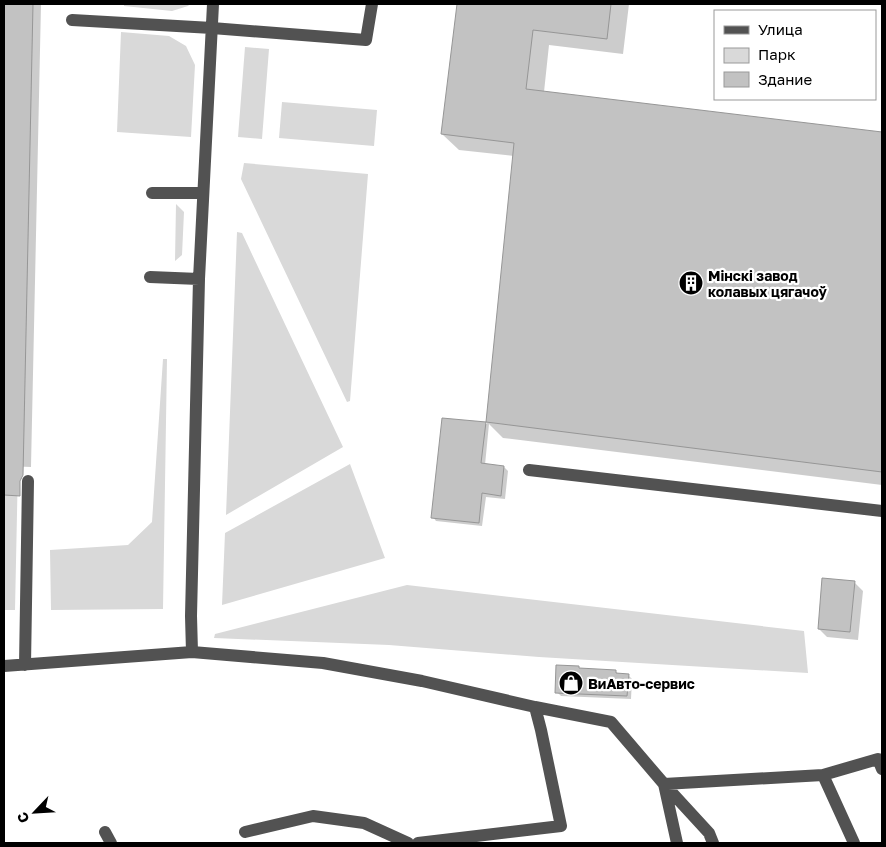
<svg xmlns="http://www.w3.org/2000/svg" width="886" height="847" font-family="'Golos Text',sans-serif">
  <rect width="100%" height="100%" fill="#fff"/>
  <path fill="#d9d9d9" d="M124,4H190L188,6L172,11L124,6Z
    M121,32L169,36L186,46L195,65L191,137L117,132Z
    M245,47L269,49L262,139L238,137Z
    M282,102L377,110L374,146L279,138Z
    M244,163L368,174L350,401L347,402L241,179Z
    M176,204L184,212L182,255L175,261Z
    M237,232L242,233L343,447L226,515Z
    M163,359H167L163,609L51,610L50,550L128,545L152,522Z
    M350,464L385,558L222,605L225,533Z
    M4,465H18L15,610H4Z
    M407,585L804,631L808,673L539,657L389,645L214,638L215,634Z"/>
  <path fill="#0003" d="M4,4H41L31,467L4,466Z
    M458,4H629L623,54L549,45L544,92L882,133V485L503,438L489,424L485,465L504,467L508,471L505,499L486,497L482,526L436,521L433,517L443,419L487,424L514,156L459,150L442,134Z
    M854,582L863,591L858,640L827,637L819,629Z
    M580,670L615,671L618,674L628,675L632,679L631,699L561,696L557,692Z"/>
  <path fill="#c2c2c2" stroke="#969696" d="M4,4H33L23,475L20,481V496L4,495Z
    M457,4H611L607,39L533,30L526,89L882,132V472L486,422L514,143L441,134Z
    M442,418L486,422L481,463L504,466L501,496L482,493L479,523L431,518Z
    M822,578L855,581L850,632L818,629Z
    M556,665L579,666V668L616,670V673L629,674L627,696L555,693Z"/>
  <g fill="none" stroke-linecap="round" stroke-linejoin="round">
    <path stroke="#525252" stroke-width="12" d="M72,20L212,28L366,40L372,4
      M152,193H203
      M150,277L199,279
      M529,470L882,511
      M192,652L191,616L199,279L213,4
      M25,665L28,481
      M4,666L192,652L323,663L422,681L535,707L611,722L664,784L709,833L713,843
      M823,775L854,843
      M664,784L823,775L878,759L882,769
      M664,784L677,843
      M105,832L111,843
      M245,832L313,816L364,823L408,843
      M418,843L561,826L541,730L535,707"/>
  </g>
  <defs>
    <symbol id="building-disc" viewBox="-11 -11 22 22"><circle r="9.5" fill="#000" stroke="#fff"/><path d="M-4-6H4V6H1V3H-1V6H-4ZM-2.5-4.3h1.7v1.8h-1.7ZM.8-4.3h1.7v1.8H.8ZM-2.5-1h1.7V.8h-1.7ZM.8-1h1.7V.8H.8Z" fill="#fff"/></symbol>
    <symbol id="shop-disc" viewBox="-11 -11 22 22"><circle r="9.5" fill="#000" stroke="#fff"/><path d="M-5-2.5h2.3a2.7 3.5 0 0 1 5.4 0H5L5.5 6h-11ZM-1.5-2.5h3a1.5 2.3 0 0 0-3 0Z" fill="#fff"/></symbol>
  </defs>
  <g fill-rule="evenodd">
    <use href="#building-disc" x="677" y="269" width="28" height="28"/>
    <use href="#shop-disc" x="557" y="669" width="28" height="28"/>
  </g>
  <g text-anchor="middle" dominant-baseline="central" stroke-width="4.5" stroke-linejoin="round" paint-order="stroke">
    <g font-size="14" font-weight="bold" fill="#000" stroke="#fff" text-anchor="start">
      <text x="708" y="275">Мінскі завод<tspan x="708" dy="16">колавых цягачоў</tspan></text>
      <text x="588" y="683">ВиАвто-сервис</text>
    </g>
  </g>
  <rect width="886" height="847" fill="none" stroke="#000000" stroke-width="10"/>
  <rect x="714" y="10" width="162" height="90" fill="#ffffff" stroke="#999999"/>
  <rect x="724" y="26" width="25" height="8" fill="#525252" stroke="#999999"/>
  <text x="758" y="35" font-size="15" fill="#000000">Улица</text>
  <rect x="724" y="48" width="25" height="15" fill="#d9d9d9" stroke="#999999"/>
  <text x="758" y="60" font-size="15" fill="#000000">Парк</text>
  <rect x="724" y="72" width="25" height="15" fill="#c2c2c2" stroke="#999999"/>
  <text x="758" y="85" font-size="15" fill="#000000">Здание</text>
  <g transform="translate(35 812) rotate(245)" stroke="#ffffff" stroke-width="4" paint-order="stroke">
  <path d="M0-4L9 19L0 12L-9 19Z" fill="#000000"/>
  <text y="-8" font-size="14" font-weight="bold" text-anchor="middle" fill="#000000">С</text>
  </g>
</svg>
